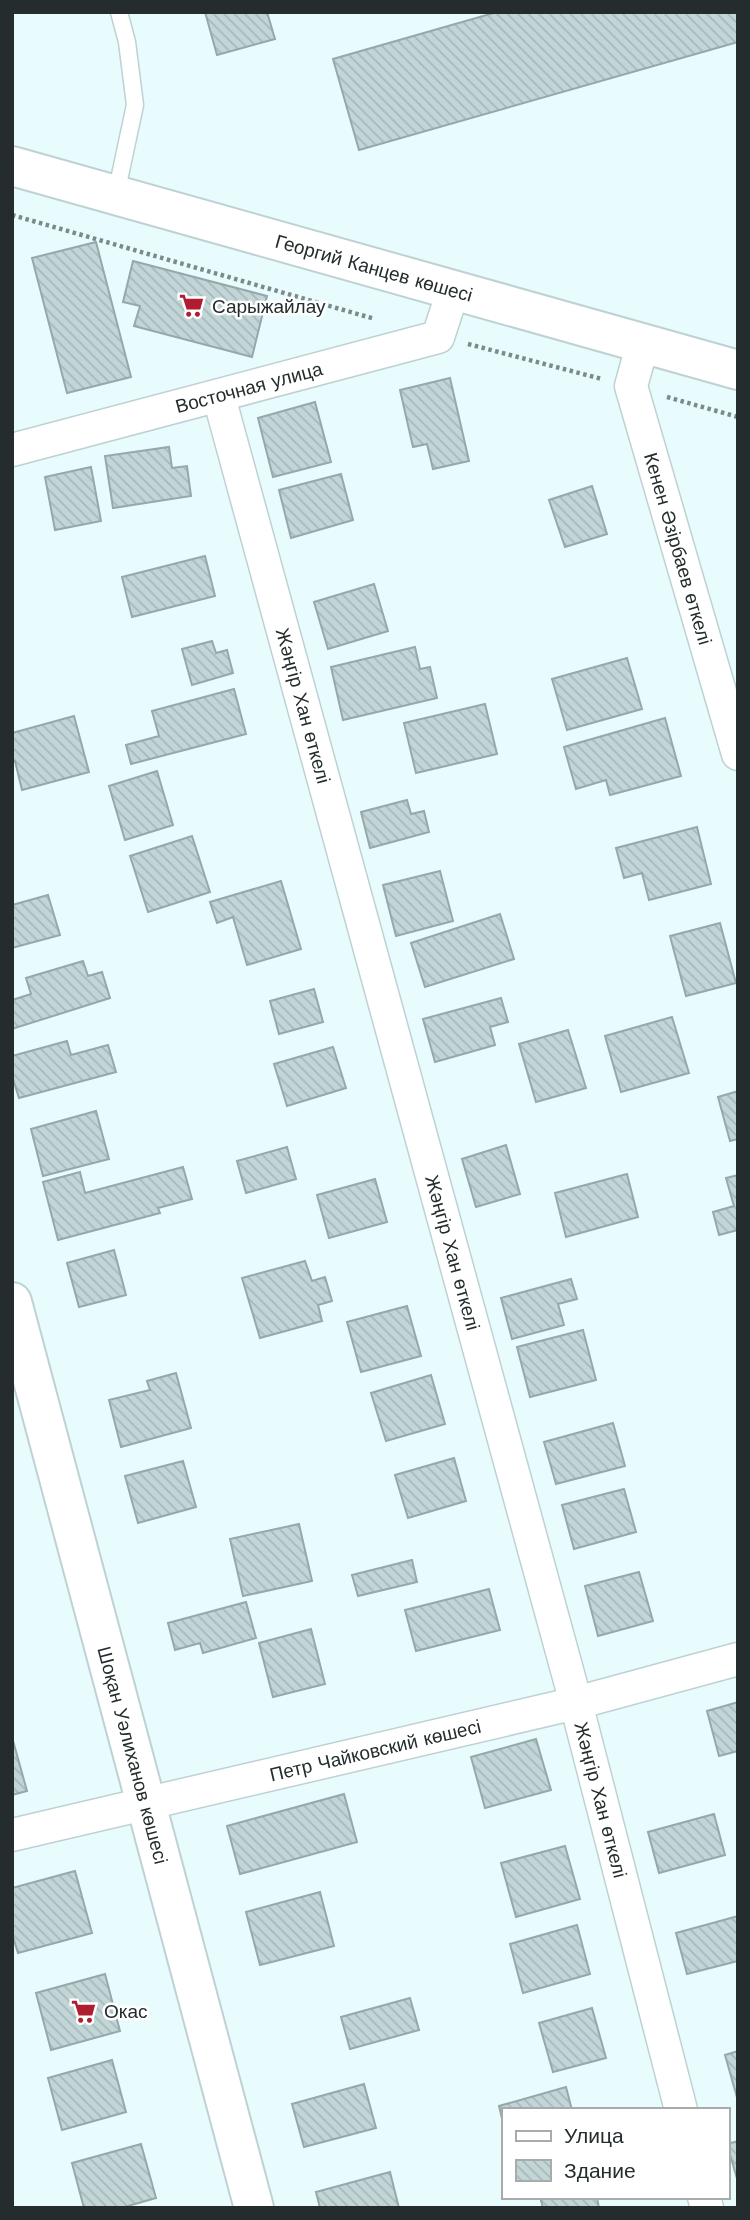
<svg xmlns="http://www.w3.org/2000/svg" width="750" height="2220" font-family="'Work Sans',sans-serif">
  <defs>
    <pattern id="building-back-hatch" width="6" height="6" patternUnits="userSpaceOnUse" patternTransform="scale(1.75)"><rect width="6" height="6" fill="#c2d6d8"/><path d="M-1 5l2 2M0 0l6 6M5-1l2 2" fill="none" stroke="#a7b8ba"/></pattern>
  </defs>
  <rect width="100%" height="100%" fill="#e8fcfe"/>
  <path fill="url(#building-back-hatch)" stroke="#95a8aa" stroke-width="2" d="M205,12H267L275,39L217,55Z
    M497,12H738V42L359,150L333,59Z
    M96,242L131,377L67,393L32,258Z
    M133,261L267,296L252,357L134,326L140,306L123,302Z
    M450,378L469,461L433,469L427,444L413,447L400,390Z
    M315,402L331,462L273,477L258,418Z
    M169,447L172,468L187,466L191,496L113,508L105,456Z
    M91,467L101,521L55,530L45,477Z
    M341,474L353,520L291,538L279,490Z
    M592,486L607,534L565,547L549,500Z
    M205,556L215,596L132,617L122,577Z
    M374,584L388,631L328,649L314,602Z
    M212,641L216,653L227,650L233,673L192,685L182,649Z
    M415,647L420,669L430,667L437,698L343,720L331,667Z
    M627,658L642,709L567,730L552,679Z
    M234,689L246,734L131,764L126,745L159,736L152,711Z
    M485,704L497,754L416,773L404,723Z
    M74,716L89,772L22,790L15,761L12,762V733Z
    M665,718L681,776L610,795L606,780L576,789L564,747Z
    M157,771L173,825L125,840L109,786Z
    M407,800L411,814L424,811L429,832L370,848L361,812Z
    M697,827L711,884L649,900L642,873L624,878L616,848Z
    M192,836L210,892L148,912L130,856Z
    M440,871L453,921L396,936L383,885Z
    M281,881L301,949L247,965L233,917L217,923L210,902Z
    M48,895L60,935L12,948V905Z
    M500,914L514,959L425,987L411,943Z
    M720,923L736,983L686,996L670,936Z
    M83,961L88,976L102,972L110,998L12,1029V1000L31,994L26,978Z
    M314,989L323,1022L279,1034L270,1001Z
    M501,998L508,1022L490,1027L495,1045L435,1062L423,1019Z
    M672,1017L689,1073L621,1092L605,1036Z
    M568,1030L586,1088L536,1102L519,1044Z
    M67,1041L71,1055L108,1045L116,1072L19,1098L12,1076V1056Z
    M333,1047L346,1088L287,1106L274,1064Z
    M738,1091V1139L730,1141L718,1097Z
    M96,1111L109,1159L43,1176L31,1129Z
    M506,1145L520,1194L476,1207L462,1159Z
    M287,1147L296,1179L246,1193L237,1161Z
    M183,1167L192,1199L158,1208L160,1213L58,1240L43,1182L80,1172L85,1193Z
    M627,1174L638,1217L566,1237L555,1193Z
    M738,1175V1230L719,1235L713,1212L734,1206L726,1178Z
    M375,1179L387,1222L329,1238L317,1195Z
    M114,1250L126,1295L79,1307L67,1263Z
    M305,1261L312,1281L325,1277L332,1301L318,1305L322,1321L260,1338L242,1278Z
    M571,1279L577,1299L558,1304L564,1325L512,1339L501,1298Z
    M407,1306L421,1356L361,1372L347,1322Z
    M583,1330L596,1380L530,1397L517,1347Z
    M176,1373L191,1428L121,1447L109,1400L150,1390L147,1381Z
    M431,1375L445,1424L386,1441L371,1393Z
    M613,1423L625,1466L556,1484L544,1442Z
    M454,1458L466,1501L408,1518L395,1475Z
    M183,1461L196,1507L138,1523L125,1476Z
    M624,1489L636,1532L574,1549L562,1505Z
    M299,1524L312,1581L243,1596L230,1539Z
    M412,1560L417,1582L358,1596L352,1575Z
    M639,1572L653,1621L598,1636L585,1586Z
    M489,1589L500,1630L416,1651L405,1610Z
    M246,1602L256,1638L203,1653L200,1643L175,1650L168,1623Z
    M311,1629L325,1684L273,1697L259,1643Z
    M738,1702V1751L719,1756L707,1711Z
    M12,1737L27,1791L12,1795Z
    M536,1739L551,1790L485,1808L471,1757Z
    M344,1794L357,1842L240,1874L227,1826Z
    M714,1814L725,1855L659,1873L648,1832Z
    M565,1846L580,1899L516,1917L501,1863Z
    M75,1871L92,1933L18,1953L12,1934V1888Z
    M320,1892L334,1946L260,1965L246,1912Z
    M738,1916V1961L687,1974L676,1933Z
    M577,1925L590,1974L523,1993L510,1944Z
    M105,1974L120,2031L51,2050L36,1993Z
    M410,1998L419,2030L350,2049L341,2017Z
    M592,2008L606,2058L553,2072L539,2023Z
    M738,2051V2101L725,2055Z
    M112,2060L126,2112L62,2130L48,2078Z
    M364,2084L376,2128L304,2147L292,2104Z
    M566,2087L572,2110H503V2123L499,2106Z
    M738,2141V2182L727,2144Z
    M141,2144L156,2198L121,2208H84L72,2163Z
    M390,2172L399,2208H320L316,2192Z
    M540,2197H597L599,2208H543Z"/>
  <g fill="none" stroke-linecap="round" stroke-linejoin="round">
    <defs>
      <path id="lane" d="M116,194L135,105L127,42L119,12"/>
      <g id="street">
        <path id="s1" d="M643,343L631,386L738,754"/>
        <path id="s2" d="M219,397L576,1703L681,2110"/>
        <path id="s3" d="M12,450L438,337L453,291"/>
        <path id="s4" d="M12,1835L576,1703L738,1659"/>
        <path d="M704,2197L707,2208"/>
      </g>
      <g id="secondary">
        <path id="s5" d="M12,166L738,370"/>
        <path id="s6" d="M12,1302L254,2208"/>
      </g>
    </defs>
    <use href="#lane" stroke="#bed1d3" stroke-width="19"/>
    <use href="#street" stroke="#bed1d3" stroke-width="35"/>
    <use href="#secondary" stroke="#bed1d3" stroke-width="42"/>
    <path stroke="#7d8a8b" stroke-width="4.5" stroke-dasharray="3.5 3.5" stroke-linecap="butt" d="M12,215L375,319
      M468,344L602,379
      M667,397L738,417"/>
    <use href="#lane" stroke="#fff" stroke-width="16"/>
    <use href="#street" stroke="#fff" stroke-width="32"/>
    <use href="#secondary" stroke="#fff" stroke-width="38"/>
  </g>
  <defs>
    <symbol id="supermarket-bare" viewBox="-9 -9 18 18"><path d="M-6-5.5h2.5l.6 2H6L4.5 2H-2.5L-4.4-4H-6ZM-1.5 3.2a1.3 1.3 0 1 0 .1 0ZM3 3.2a1.3 1.3 0 1 0 .1 0Z" fill="#b01d31" stroke="#fff" stroke-width="2.5" paint-order="stroke"/></symbol>
  </defs>
  <g fill-rule="evenodd">
    <use href="#supermarket-bare" x="174" y="288" width="35" height="35"/>
    <use href="#supermarket-bare" x="66" y="1994" width="35" height="35"/>
  </g>
  <g text-anchor="middle" dominant-baseline="central" stroke-width="5" stroke-linejoin="round" paint-order="stroke">
    <g font-size="19" fill="#242c2d" stroke="#fff">
      <text stroke="none"><textPath href="#s5" startOffset="376">Георгий Канцев көшесі</textPath></text>
      <text stroke="none"><textPath href="#s3" startOffset="245">Восточная улица</textPath></text>
      <text stroke="none"><textPath href="#s1" startOffset="214">Кенен Әзірбаев өткелі</textPath></text>
      <text stroke="none"><textPath href="#s2" startOffset="320">Жәңгір Хан өткелі</textPath></text>
      <text stroke="none"><textPath href="#s2" startOffset="887">Жәңгір Хан өткелі</textPath></text>
      <text stroke="none"><textPath href="#s4" startOffset="373">Петр Чайковский көшесі</textPath></text>
      <text stroke="none"><textPath href="#s6" startOffset="469">Шоқан Уәлиханов көшесі</textPath></text>
      <text stroke="none"><textPath href="#s2" startOffset="1454">Жәңгір Хан өткелі</textPath></text>
    </g>
    <g font-size="19" fill="#242c2d" stroke="#fff" text-anchor="start">
      <text x="212" y="306">Сарыжайлау</text>
      <text x="104" y="2011">Окас</text>
    </g>
  </g>
  <rect width="750" height="2220" fill="none" stroke="#242c2d" stroke-width="28"/>
  <rect x="502" y="2108" width="228" height="91" fill="#ffffff" stroke="#a7abab" stroke-width="2"/>
  <rect x="516" y="2131" width="35" height="10" fill="#ffffff" stroke="#a7abab" stroke-width="2"/>
  <text x="564" y="2143" font-size="21" fill="#242c2d">Улица</text>
  <rect x="516" y="2160" width="35" height="21" fill="url(#building-back-hatch)" stroke="#a7abab" stroke-width="2"/>
  <text x="564" y="2178" font-size="21" fill="#242c2d">Здание</text>
</svg>
